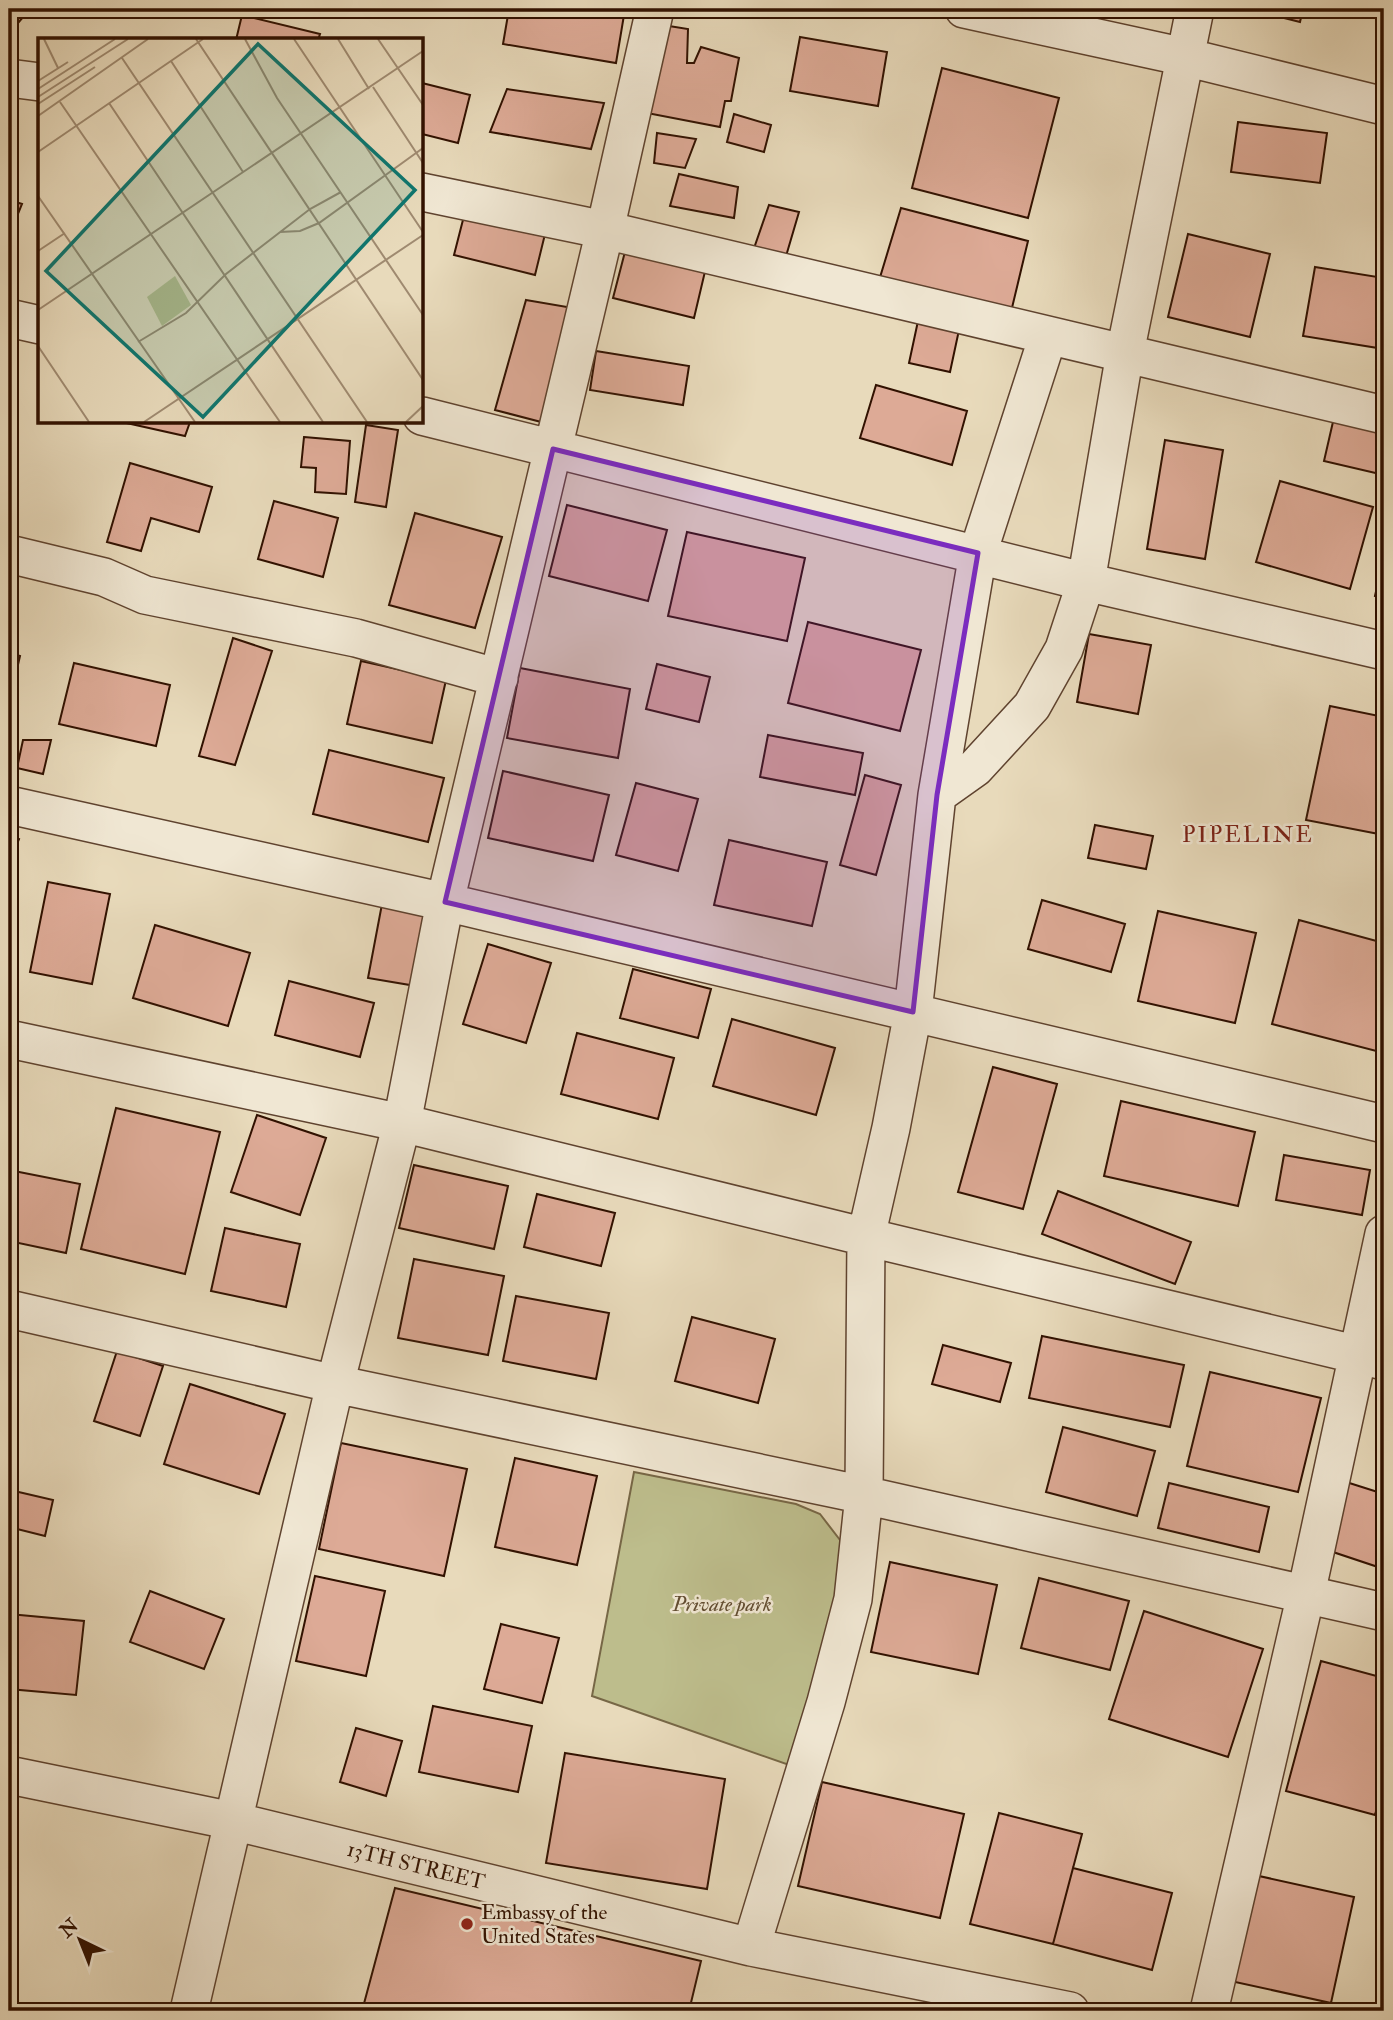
<svg xmlns="http://www.w3.org/2000/svg" width="1393" height="2020" font-family="'IM FELL Double Pica',serif">
  <rect width="100%" height="100%" fill="#e8dabb"/>
  <filter id="stains"><feTurbulence type="fractalNoise" baseFrequency=".00286" numOctaves="4"/><feColorMatrix values="0 0 0 0 .2 0 0 0 0 .09 0 0 0 0 .02 0 0 0 .5 -.17"/></filter>
  <radialGradient id="worn" r=".72"><stop offset=".6" stop-color="#630" stop-opacity="0"/><stop offset="1" stop-color="#630" stop-opacity=".3"/></radialGradient>
  <path fill="#bdbd8c" stroke="#776746" stroke-width="2" d="M634,1472L796,1504L820,1514L840,1540V1594L792,1766L592,1696Z"/>
  <path fill="#ddaa96" stroke="#311100" stroke-width="2" d="M9,9H30L13,29L9,26Z
    M509,9H625L616,63L503,44Z
    M1248,9H1303L1300,22Z
    M242,15L320,34L318,40H236Z
    M669,26L688,29L687,63H694L701,47L739,58L731,101H725L720,127L647,113Z
    M800,37L887,52L878,106L790,91Z
    M942,68L1059,98L1028,218L912,188Z
    M422,83L470,95L458,143L422,134Z
    M507,89L604,103L591,149L490,132Z
    M734,114L771,125L764,152L727,142Z
    M1238,122L1327,133L1320,183L1231,172Z
    M657,133L696,139L685,168L654,163Z
    M679,174L738,187L734,218L670,206Z
    M1382,177H1384V220H1379Z
    M9,200L22,204L9,236Z
    M769,205L799,212L784,263L752,254Z
    M901,208L1028,241L1011,312L878,284Z
    M465,212L546,230L535,275L454,255Z
    M1188,234L1270,254L1250,337L1168,317Z
    M627,244L707,263L694,318L613,298Z
    M1315,267L1384,278V349L1303,336Z
    M526,300L573,308L545,423L495,410Z
    M921,307L962,316L950,372L909,363Z
    M596,351L689,366L683,405L590,390Z
    M876,385L967,411L952,465L860,438Z
    M1338,400L1384,411V475L1324,461Z
    M122,422H190L185,436Z
    M366,425L398,430L386,507L355,502Z
    M304,437L350,441L346,494L315,492L316,468L301,467Z
    M1165,440L1223,450L1205,559L1147,549Z
    M130,463L212,487L199,532L151,518L141,551L107,542Z
    M1280,481L1373,507L1350,589L1256,562Z
    M274,501L338,518L323,577L258,559Z
    M567,505L667,530L648,601L549,576Z
    M415,513L502,537L475,628L389,605Z
    M687,532L805,558L787,641L668,616Z
    M1384,556V598L1375,596Z
    M808,622L921,650L900,731L788,703Z
    M1089,634L1151,645L1138,714L1077,702Z
    M233,638L272,651L235,765L199,756Z
    M9,653L20,656L9,704Z
    M361,661L446,680L432,743L347,724Z
    M74,663L170,685L156,746L59,724Z
    M657,664L710,677L699,722L646,709Z
    M520,668L630,689L618,758L507,738Z
    M1330,706L1384,717V835L1306,820Z
    M768,735L863,753L855,795L760,777Z
    M23,740H51L43,774L17,768Z
    M329,750L444,778L428,842L313,814Z
    M503,771L609,795L593,861L488,838Z
    M865,775L901,785L876,875L840,865Z
    M636,783L698,799L678,871L616,855Z
    M1095,825L1153,836L1146,869L1088,858Z
    M9,835L19,839L9,864Z
    M729,840L827,862L812,926L714,905Z
    M48,882L110,894L92,984L30,972Z
    M1042,900L1125,924L1111,972L1028,949Z
    M382,904L430,912L416,986L368,978Z
    M1158,911L1256,933L1235,1023L1138,1001Z
    M1299,920L1384,943V1053L1272,1024Z
    M155,925L250,953L228,1026L133,998Z
    M488,944L551,963L526,1043L463,1024Z
    M633,969L711,989L698,1038L620,1018Z
    M289,981L374,1003L360,1057L275,1035Z
    M732,1019L835,1048L816,1115L713,1086Z
    M577,1033L674,1058L658,1119L561,1094Z
    M993,1067L1057,1084L1023,1209L958,1192Z
    M1121,1101L1255,1132L1238,1206L1104,1176Z
    M116,1108L220,1132L185,1274L81,1249Z
    M257,1115L326,1138L300,1215L231,1192Z
    M1284,1155L1370,1170L1362,1215L1276,1200Z
    M414,1165L508,1186L494,1249L399,1228Z
    M9,1170L80,1184L66,1253L9,1241Z
    M1058,1191L1191,1242L1175,1284L1042,1234Z
    M537,1194L615,1213L601,1266L524,1247Z
    M225,1228L300,1244L286,1307L211,1291Z
    M414,1259L504,1276L488,1355L398,1338Z
    M516,1296L609,1313L596,1379L503,1361Z
    M692,1317L775,1339L758,1403L675,1381Z
    M1042,1336L1184,1365L1170,1427L1029,1398Z
    M943,1345L1011,1363L1000,1402L932,1384Z
    M117,1351L163,1366L140,1436L94,1421Z
    M1210,1372L1321,1398L1298,1492L1187,1466Z
    M190,1384L285,1414L259,1494L164,1464Z
    M1063,1427L1155,1451L1137,1516L1046,1492Z
    M341,1443L467,1469L444,1576L319,1549Z
    M515,1458L597,1476L577,1565L495,1547Z
    M1343,1481L1384,1494V1569L1321,1548Z
    M1169,1483L1269,1507L1259,1552L1158,1528Z
    M10,1490L53,1500L45,1536L9,1527Z
    M890,1562L997,1585L978,1674L871,1652Z
    M315,1576L385,1591L366,1676L296,1661Z
    M1039,1578L1129,1601L1110,1670L1021,1648Z
    M150,1591L224,1619L204,1669L130,1642Z
    M1144,1611L1263,1649L1228,1757L1109,1719Z
    M9,1614L84,1621L76,1695L9,1689Z
    M501,1624L559,1638L542,1703L484,1689Z
    M1321,1661L1384,1678V1781L1375,1815L1286,1791Z
    M433,1706L532,1726L518,1792L419,1772Z
    M356,1728L402,1741L386,1796L340,1782Z
    M565,1753L725,1779L707,1889L546,1863Z
    M822,1782L964,1814L940,1918L798,1886Z
    M999,1813L1082,1834L1053,1944L970,1924Z
    M1073,1868L1172,1893L1152,1970L1053,1944Z
    M1250,1874L1354,1897L1331,2003L1226,1980Z
    M395,1888L701,1961L689,2011H362Z"/>
  <g fill="none" stroke-linecap="round" stroke-linejoin="round">
    <defs>
      <path id="minor" d="M964,9L1185,57L1384,106
        M9,78L40,82
        M422,192L605,230L1384,415
        M9,318L40,325
        M422,416L1086,582L1384,651
        M9,554L104,577L145,595L356,638L499,678
        M937,795L975,768L1032,706L1064,649L1086,582L1125,353L1195,9
        M9,805L445,902L1384,1124
        M9,1039L402,1123L866,1237L1384,1361
        M9,1309L335,1384L864,1495L1384,1612
        M9,1775L233,1821L751,1947L1070,2011
        M751,1947L826,1702L853,1599L864,1495L866,1237L891,1128L913,1012L937,795L978,553L1048,336
        M189,2011L335,1384L402,1123L445,902L605,230L655,9
        M1209,2011L1306,1594L1384,1234"/>
    </defs>
    <use href="#minor" stroke="#5f432f" stroke-width="40"/>
    <use href="#minor" stroke="#f0e7d3" stroke-width="37"/>
  </g>
  <path fill="#7b2cbf" fill-opacity="0.2" stroke="#7b2cbf" stroke-width="5" stroke-linejoin="round" d="M553,449L978,553L937,795L913,1012L445,902Z"/>
  <circle fill="#8f2418" stroke="#f0e7d3" stroke-width="2.5" cx="467" cy="1924" r="7"/>
  <g text-anchor="middle" dominant-baseline="central" stroke-width="5" stroke-linejoin="round" paint-order="stroke">
    <g font-size="21" font-style="italic" fill="#624d31" stroke="#f0e7d3">
      <text x="722" y="1604">Private park</text>
    </g>
    <g font-size="21" fill="#311100" stroke="#f0e7d3">
      <text transform="translate(416 1866) rotate(14)">13TH STREET</text>
    </g>
    <g font-size="21" fill="#311100" stroke="#f0e7d3" text-anchor="start">
      <text x="481" y="1912">Embassy of the<tspan x="481" dy="24">United States</tspan></text>
    </g>
    <g font-size="23" letter-spacing="2" fill="#7a1f14" stroke="#f0e7d3">
      <text x="1248" y="834">PIPELINE</text>
    </g>
  </g>
  <g transform="translate(38 38)">
    <rect width="385" height="385" fill="#e8dabb"/>
    <path d="M137,238L153,267L124,288L109,259Z" fill="#bdbd8c"/>
    <path fill="none" stroke="#9f8a70" stroke-width="2" d="M6,1L20,30M158,1L385,342M207,1L239,60L385,277M256,1L385,194M300,1L331,51M340,1L385,67M84,20L329,384M133,23L205,134M0,43L30,24M335,49L385,125M0,51L77,1M0,59L90,1M22,64L242,384M71,65L285,384M0,66L57,29M0,78L110,1M0,114L165,1M0,158L157,384M242,194L262,193L281,185L385,110M0,213L27,195M0,272L385,13M100,304L148,275L188,236L272,171L303,154M0,308L51,384M106,384L385,197M368,384L385,368"/>
    <path fill="#0f766e" fill-opacity="0.15" stroke="#0f766e" stroke-width="3.5" d="M220,6L377,152L165,379L8,233Z"/>
    <rect width="385" height="385" fill="none" stroke="#311100" stroke-width="3.5"/>
  </g>
  <rect width="1393" height="2020" fill="none" stroke="#e8dabb" stroke-width="35"/>
  <rect x="10" y="10" width="1372" height="1999" fill="none" stroke="#311100" stroke-width="3.5"/>
  <rect x="18" y="18" width="1358" height="1985" fill="none" stroke="#311100" stroke-width="2"/>
  <g transform="translate(80 1940) rotate(317)" stroke="#f0e7d3" stroke-width="5" paint-order="stroke">
  <path d="M0-5L12 26L0 18L-12 26Z" fill="#311100"/>
  <text y="-10" font-size="19" font-weight="bold" text-anchor="middle" fill="#311100">N</text>
  </g>
  <rect width="100%" height="100%" filter="url(#stains)"/>
  <rect width="100%" height="100%" fill="url(#worn)"/>
</svg>
